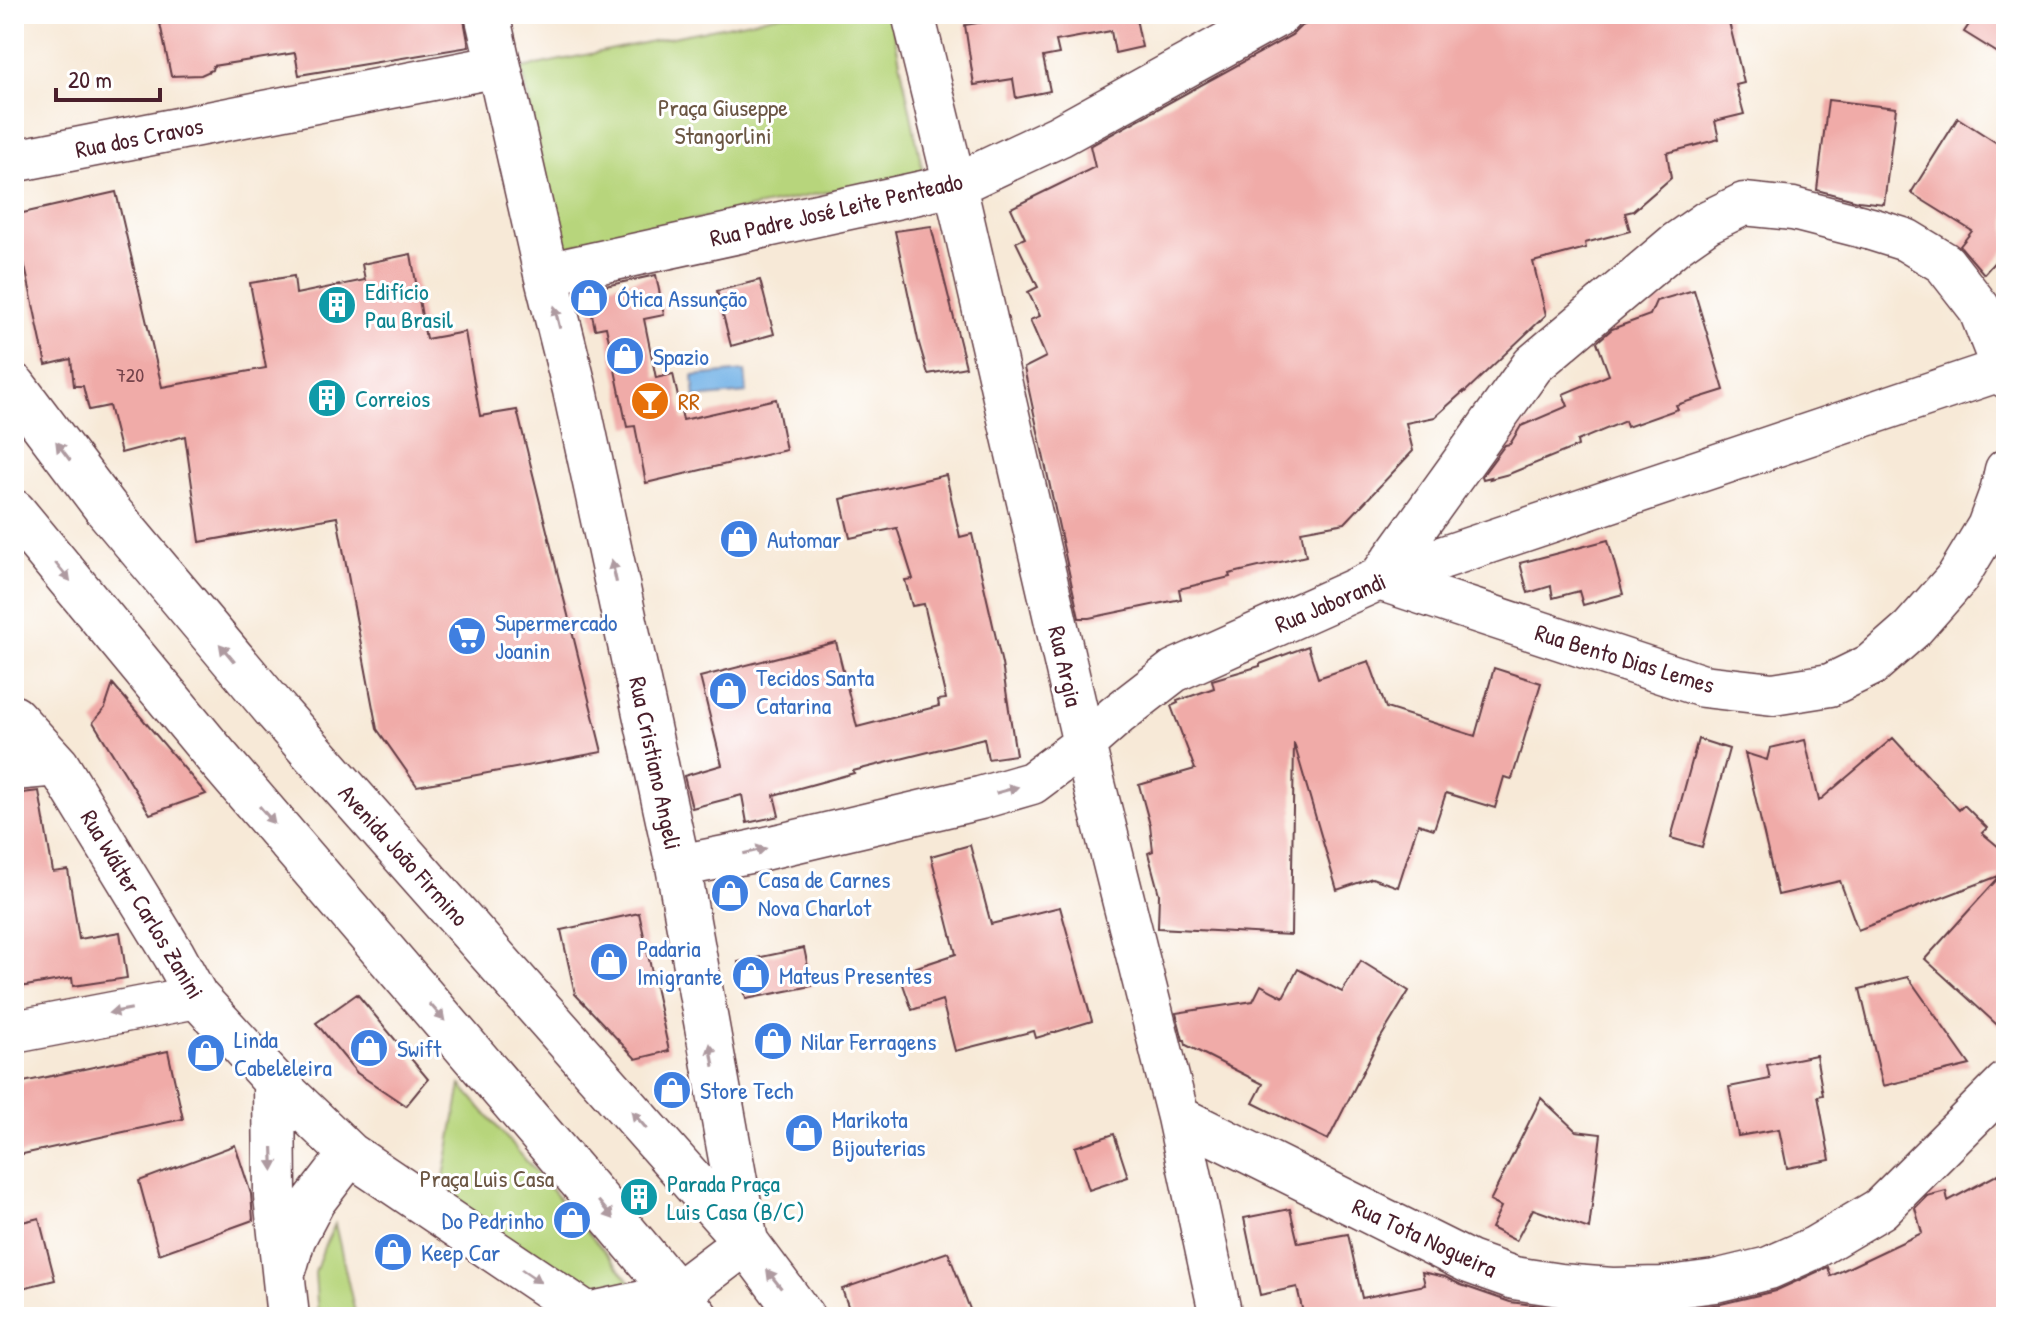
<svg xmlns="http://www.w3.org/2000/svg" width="2020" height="1331" font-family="'Patrick Hand',sans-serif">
  <rect width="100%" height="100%" fill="#fff"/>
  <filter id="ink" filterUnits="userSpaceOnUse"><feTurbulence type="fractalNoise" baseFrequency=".0125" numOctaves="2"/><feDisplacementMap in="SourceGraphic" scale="16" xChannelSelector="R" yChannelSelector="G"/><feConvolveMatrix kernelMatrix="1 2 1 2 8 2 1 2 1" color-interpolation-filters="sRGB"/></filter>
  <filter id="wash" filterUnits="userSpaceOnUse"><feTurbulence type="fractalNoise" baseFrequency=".006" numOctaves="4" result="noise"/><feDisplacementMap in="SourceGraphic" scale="32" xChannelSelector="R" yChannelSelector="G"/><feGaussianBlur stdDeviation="1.8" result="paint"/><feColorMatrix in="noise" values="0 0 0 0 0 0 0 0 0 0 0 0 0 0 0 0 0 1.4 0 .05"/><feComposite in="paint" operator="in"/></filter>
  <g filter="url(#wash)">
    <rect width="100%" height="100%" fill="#f7e9d7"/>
    <path fill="#b7d57c" stroke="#807a54" stroke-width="2" d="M784,14H890L923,172L559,248L522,68Z
      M461,1085L635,1287L587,1288L440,1198Z
      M335,1224L356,1317H318L315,1273L324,1247Z"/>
    <path fill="#74b3e7" stroke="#5f6989" stroke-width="2" d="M745,371L747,393L695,398L693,376Z"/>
    <g id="blocks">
      <path fill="#f0aba8" d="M158,14H463L469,47L299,75L295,53L213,66L212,70L201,75L171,76Z
        M1007,14H1135L1142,47L1115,53L1111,31L1056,41L1059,54L1043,57L1050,91L1016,98L1013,79L974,85L965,25L1008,18Z
        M1326,14H1727L1744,83L1736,85L1744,114L1715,121L1719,139L1667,153L1671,178L1633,211L1625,213L1630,231L1585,243L1586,248L1533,262L1546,315L1464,393V391L1435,417L1406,423L1413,451L1345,523L1301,531L1306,556L1229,574L1230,577L1179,589L1181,599L1089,618H1079L1024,368L1046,357L1030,320L1040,316L1028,292L1038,287L1016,242L1025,238L1011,208L1095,167L1090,146L1292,35L1300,27Z
        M1976,14H2006V58L1964,32Z
        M1828,100L1896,108L1884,204L1858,201L1817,190Z
        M1958,118L2006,149V249L1984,274L1960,246L1972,231L1911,193Z
        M116,192L162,387L266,368L250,283L294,276L296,294L365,280L362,264L411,254L426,339L465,332L480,416L517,410L602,752L417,786L377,729L337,517L200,542L185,436L121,453L109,406L89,410L83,386H74L71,359L46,365L14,215Z
        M931,226L966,367L928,374L918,340L895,231Z
        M656,275L664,315L644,319L656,378L673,374L683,420L776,399L786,450L646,483L635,426L627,427L606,327L595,329L587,290Z
        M760,280L774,334L731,346L717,291Z
        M1694,290L1724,390L1676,405L1678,409L1627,427L1625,421L1577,441L1578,446L1509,474L1490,479L1491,477L1483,479L1482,476L1505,445L1510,444L1521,426L1568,406L1563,394L1609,375L1597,342L1612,329L1650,315L1656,301Z
        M946,475L960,537L972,534L1002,664L1016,755L988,759L984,738L853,771L854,773L774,795L779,816L747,823L742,795L692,808L684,776L722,765L700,677L836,642L857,727L939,706L938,700L946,699L924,604L912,606L905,580L913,579L897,528L850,538L841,499Z
        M1608,540L1623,594L1583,605L1579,591L1553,598L1551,586L1528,593L1520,563Z
        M1308,646L1318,678L1369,661L1386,708L1475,736L1494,668L1541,683L1512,779L1504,777L1495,808L1446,793L1434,829L1418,824L1398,887L1372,878L1337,890L1294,743L1291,935L1158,928L1159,894L1148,853L1153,851L1150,825L1139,785L1195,769L1171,706L1178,703L1177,701L1214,688L1212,680L1260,666V664Z
        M113,684L206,794L150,814L93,722L105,708Z
        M1893,738L1959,810L1964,805L1987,828L1982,833L2006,853V1033L1925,959L2001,875L1858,930L1840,881L1778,895L1745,753L1767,760L1770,748L1805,740L1819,801Z
        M1698,739L1729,749L1702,847L1671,838Z
        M39,791L53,872L68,870L79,939L120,932L127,978L73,986L72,978L14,988V794Z
        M970,845L991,924L1060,907L1092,1021L1036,1038L1034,1031L955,1051L942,1000L912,1010L899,973L956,954L931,856Z
        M639,913L669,1051L636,1059L575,994L561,930Z
        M804,948L812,986L746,999L738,962Z
        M1361,961L1409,991L1378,1042L1328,1140L1253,1103L1263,1084L1186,1045L1185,1040H1183L1176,1013L1253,1001L1261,985L1283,997L1298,969L1342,992Z
        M1908,977L1970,1065L1883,1086L1860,989Z
        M357,994L428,1079L406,1106L357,1073L316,1023Z
        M168,1051L183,1119L14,1156V1084Z
        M1816,1055L1823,1095L1818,1096L1830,1160L1787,1168L1779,1129L1738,1136L1729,1087L1770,1079L1767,1065Z
        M1541,1098L1576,1131L1601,1134L1589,1229L1533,1209L1516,1241L1491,1228L1501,1207L1490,1201Z
        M1114,1134L1128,1177L1089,1190L1075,1147Z
        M235,1145L251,1194L253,1220L159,1254L139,1181Z
        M2006,1170V1317H1671V1311L1721,1304L1775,1291L1828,1267L1831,1276L1922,1233L1915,1208L1927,1196L1946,1191L1948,1201Z
        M1290,1209L1298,1243L1348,1234L1362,1298L1425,1285L1422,1272L1445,1277L1461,1285L1510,1302L1580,1311V1317H1304L1297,1287L1260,1295L1244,1218Z
        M39,1218L55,1280L14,1290V1224Z
        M948,1252L973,1317H852L842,1289Z"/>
    </g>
  </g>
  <g filter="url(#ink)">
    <use href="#blocks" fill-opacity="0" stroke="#643d45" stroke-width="2"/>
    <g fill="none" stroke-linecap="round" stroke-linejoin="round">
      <defs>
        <path id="street" d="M913,14L955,185L1084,744L1178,1117L1221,1317
          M14,161L499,66
          M546,274L955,185L1059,136L1280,14
          M2006,377L1979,308L1944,263L1906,240L1871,229L1793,209L1744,204L1707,222L1677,243L1533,365L1379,579L1703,686L1773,694L1830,685L1871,665L1912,629L1957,578L1988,527L2001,492L2006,470
          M14,717L58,765L174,955L197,997L274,1081L350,1154L592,1317
          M14,769L58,765
          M678,866L750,852L980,798L1032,783L1084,744L1117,715L1174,671L1379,579L2006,368
          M14,1032L197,997
          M274,1081L275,1196L288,1317
          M1178,1117L1469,1262L1514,1278L1560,1285L1612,1289L1662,1288L1715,1281L1769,1268L1814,1248L1880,1209L2006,1083
          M286,1267L294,1239L314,1201L350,1154
          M587,1314L676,1295"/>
        <path id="secondary" d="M487,14L546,274L575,390L678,866L746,1242L676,1295"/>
        <path id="primary" d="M14,386L106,508L277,712L746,1242L802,1317
          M14,512L216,756L600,1203L696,1317"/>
      </defs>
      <use href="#street" stroke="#643d45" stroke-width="45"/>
      <use href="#secondary" stroke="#643d45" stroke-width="47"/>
      <use href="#primary" stroke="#643d45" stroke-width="47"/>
      <use href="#street" stroke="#fff" stroke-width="42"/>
      <use href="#secondary" stroke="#fff" stroke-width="44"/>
      <use href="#primary" stroke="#fff" stroke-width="44"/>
    </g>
    <defs><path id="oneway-solid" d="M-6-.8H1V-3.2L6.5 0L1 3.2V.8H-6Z" transform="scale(2)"/></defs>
    <g fill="#ae9aa0">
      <use href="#oneway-solid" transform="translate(557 317) rotate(-104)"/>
      <use href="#oneway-solid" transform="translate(63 451) rotate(-127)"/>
      <use href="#oneway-solid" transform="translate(614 571) rotate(-102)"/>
      <use href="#oneway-solid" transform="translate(63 572) rotate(51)"/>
      <use href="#oneway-solid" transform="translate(227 653) rotate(-130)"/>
      <use href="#oneway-solid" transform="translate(1007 790) rotate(-16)"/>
      <use href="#oneway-solid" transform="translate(267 815) rotate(49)"/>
      <use href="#oneway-solid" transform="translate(755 851) rotate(-13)"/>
      <use href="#oneway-solid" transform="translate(120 1011) rotate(169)"/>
      <use href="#oneway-solid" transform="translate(437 1012) rotate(49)"/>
      <use href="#oneway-solid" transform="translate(712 1055) rotate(-100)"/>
      <use href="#oneway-solid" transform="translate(639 1120) rotate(-131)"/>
      <use href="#oneway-solid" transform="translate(273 1159) rotate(88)"/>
      <use href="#oneway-solid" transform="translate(606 1210) rotate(50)"/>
      <use href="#oneway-solid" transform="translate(531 1276) rotate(34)"/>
      <use href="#oneway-solid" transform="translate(774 1279) rotate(-128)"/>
    </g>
  </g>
  <defs>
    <symbol id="shop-disc" viewBox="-11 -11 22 22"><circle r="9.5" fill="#3f7fe0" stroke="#fff"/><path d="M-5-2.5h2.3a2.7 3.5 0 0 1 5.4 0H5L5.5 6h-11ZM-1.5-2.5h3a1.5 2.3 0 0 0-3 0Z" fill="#fff"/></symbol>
    <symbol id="building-disc" viewBox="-11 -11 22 22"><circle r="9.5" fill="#0f9aa8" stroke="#fff"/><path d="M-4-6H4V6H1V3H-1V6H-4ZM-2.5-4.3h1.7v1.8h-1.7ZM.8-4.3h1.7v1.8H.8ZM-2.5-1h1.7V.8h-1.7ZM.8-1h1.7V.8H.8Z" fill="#fff"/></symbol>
    <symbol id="bar-disc" viewBox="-11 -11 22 22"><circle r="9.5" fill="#e8710a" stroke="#fff"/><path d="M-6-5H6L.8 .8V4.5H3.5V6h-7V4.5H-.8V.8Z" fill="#fff"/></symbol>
    <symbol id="supermarket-disc" viewBox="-11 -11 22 22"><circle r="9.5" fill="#3f7fe0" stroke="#fff"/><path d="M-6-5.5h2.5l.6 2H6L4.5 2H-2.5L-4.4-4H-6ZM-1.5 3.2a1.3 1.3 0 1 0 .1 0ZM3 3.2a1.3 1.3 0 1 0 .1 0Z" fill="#fff"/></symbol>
  </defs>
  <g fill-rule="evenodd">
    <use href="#shop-disc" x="567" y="276" width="44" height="44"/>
    <use href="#building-disc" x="315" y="283" width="44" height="44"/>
    <use href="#shop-disc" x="603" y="334" width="44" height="44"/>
    <use href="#building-disc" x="305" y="376" width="44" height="44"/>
    <use href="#bar-disc" x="628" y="379" width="44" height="44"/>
    <use href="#shop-disc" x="717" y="517" width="44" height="44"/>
    <use href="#supermarket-disc" x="445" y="614" width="44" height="44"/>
    <use href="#shop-disc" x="706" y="669" width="44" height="44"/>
    <use href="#shop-disc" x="708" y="871" width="44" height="44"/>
    <use href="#shop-disc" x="587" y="940" width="44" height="44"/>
    <use href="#shop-disc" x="729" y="953" width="44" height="44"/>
    <use href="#shop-disc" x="751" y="1019" width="44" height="44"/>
    <use href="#shop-disc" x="347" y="1026" width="44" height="44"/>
    <use href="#shop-disc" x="184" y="1031" width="44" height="44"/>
    <use href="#shop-disc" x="650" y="1068" width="44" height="44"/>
    <use href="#shop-disc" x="782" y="1111" width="44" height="44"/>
    <use href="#building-disc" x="617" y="1175" width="44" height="44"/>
    <use href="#shop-disc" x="550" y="1198" width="44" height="44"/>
    <use href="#shop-disc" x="371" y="1230" width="44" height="44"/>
  </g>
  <g text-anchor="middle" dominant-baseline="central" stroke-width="6" stroke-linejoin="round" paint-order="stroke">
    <g font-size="20" fill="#74424a">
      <text x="130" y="374">720</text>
    </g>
    <g font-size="24" fill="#6b5643" stroke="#fff">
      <text x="723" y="107">Praça Giuseppe<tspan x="723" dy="28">Stangorlini</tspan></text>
      <text x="487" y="1178">Praça Luis Casa</text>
    </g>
    <g font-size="24" fill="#4a1f2b" stroke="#fff">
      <text transform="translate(139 137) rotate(-11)">Rua dos Cravos</text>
      <text transform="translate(836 209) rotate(-13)">Rua Padre José Leite Penteado</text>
      <text transform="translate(1330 602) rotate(-23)">Rua Jaborandi</text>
      <text transform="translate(1625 658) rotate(17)">Rua Bento Dias Lemes</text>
      <text transform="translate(1066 666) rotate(77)">Rua Argia</text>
      <text transform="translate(656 763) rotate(78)">Rua Cristiano Angeli</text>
      <text transform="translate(404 855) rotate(48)">Avenida João Firmino</text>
      <text transform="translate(143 904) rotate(59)">Rua Wálter Carlos Zanini</text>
      <text transform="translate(1425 1237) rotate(25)">Rua Tota Nogueira</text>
    </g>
    <g font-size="24" fill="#0d838f" stroke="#fff" text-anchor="start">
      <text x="365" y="291">Edifício<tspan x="365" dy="28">Pau Brasil</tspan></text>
      <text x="355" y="398">Correios</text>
      <text x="667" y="1183">Parada Praça<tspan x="667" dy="28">Luis Casa (B/C)</tspan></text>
    </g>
    <g font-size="24" fill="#366cbe" stroke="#fff" text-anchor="start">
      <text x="617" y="298">Ótica Assunção</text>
      <text x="653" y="356">Spazio</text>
      <text x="767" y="539">Automar</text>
      <text x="495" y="622">Supermercado<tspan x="495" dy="28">Joanin</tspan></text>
      <text x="756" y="677">Tecidos Santa<tspan x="756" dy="28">Catarina</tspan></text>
      <text x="758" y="879">Casa de Carnes<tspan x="758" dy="28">Nova Charlot</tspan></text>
      <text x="637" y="948">Padaria<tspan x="637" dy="28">Imigrante</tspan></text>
      <text x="779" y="975">Mateus Presentes</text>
      <text x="234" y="1039">Linda<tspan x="234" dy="28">Cabeleleira</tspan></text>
      <text x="801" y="1041">Nilar Ferragens</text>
      <text x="397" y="1048">Swift</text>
      <text x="700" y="1090">Store Tech</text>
      <text x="832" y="1119">Marikota<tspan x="832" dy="28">Bijouterias</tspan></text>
      <text x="544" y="1220" text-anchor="end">Do Pedrinho</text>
      <text x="421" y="1252">Keep Car</text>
    </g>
    <g font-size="24" fill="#c56008" stroke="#fff" text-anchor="start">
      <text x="678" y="401">RR</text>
    </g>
  </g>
  <rect width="2020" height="1331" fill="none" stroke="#fff" stroke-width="48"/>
  <path d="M56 88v12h104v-12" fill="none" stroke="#4a1f2b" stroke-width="4"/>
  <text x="68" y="88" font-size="24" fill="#4a1f2b" stroke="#ffffff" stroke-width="6" paint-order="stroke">20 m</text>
</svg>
